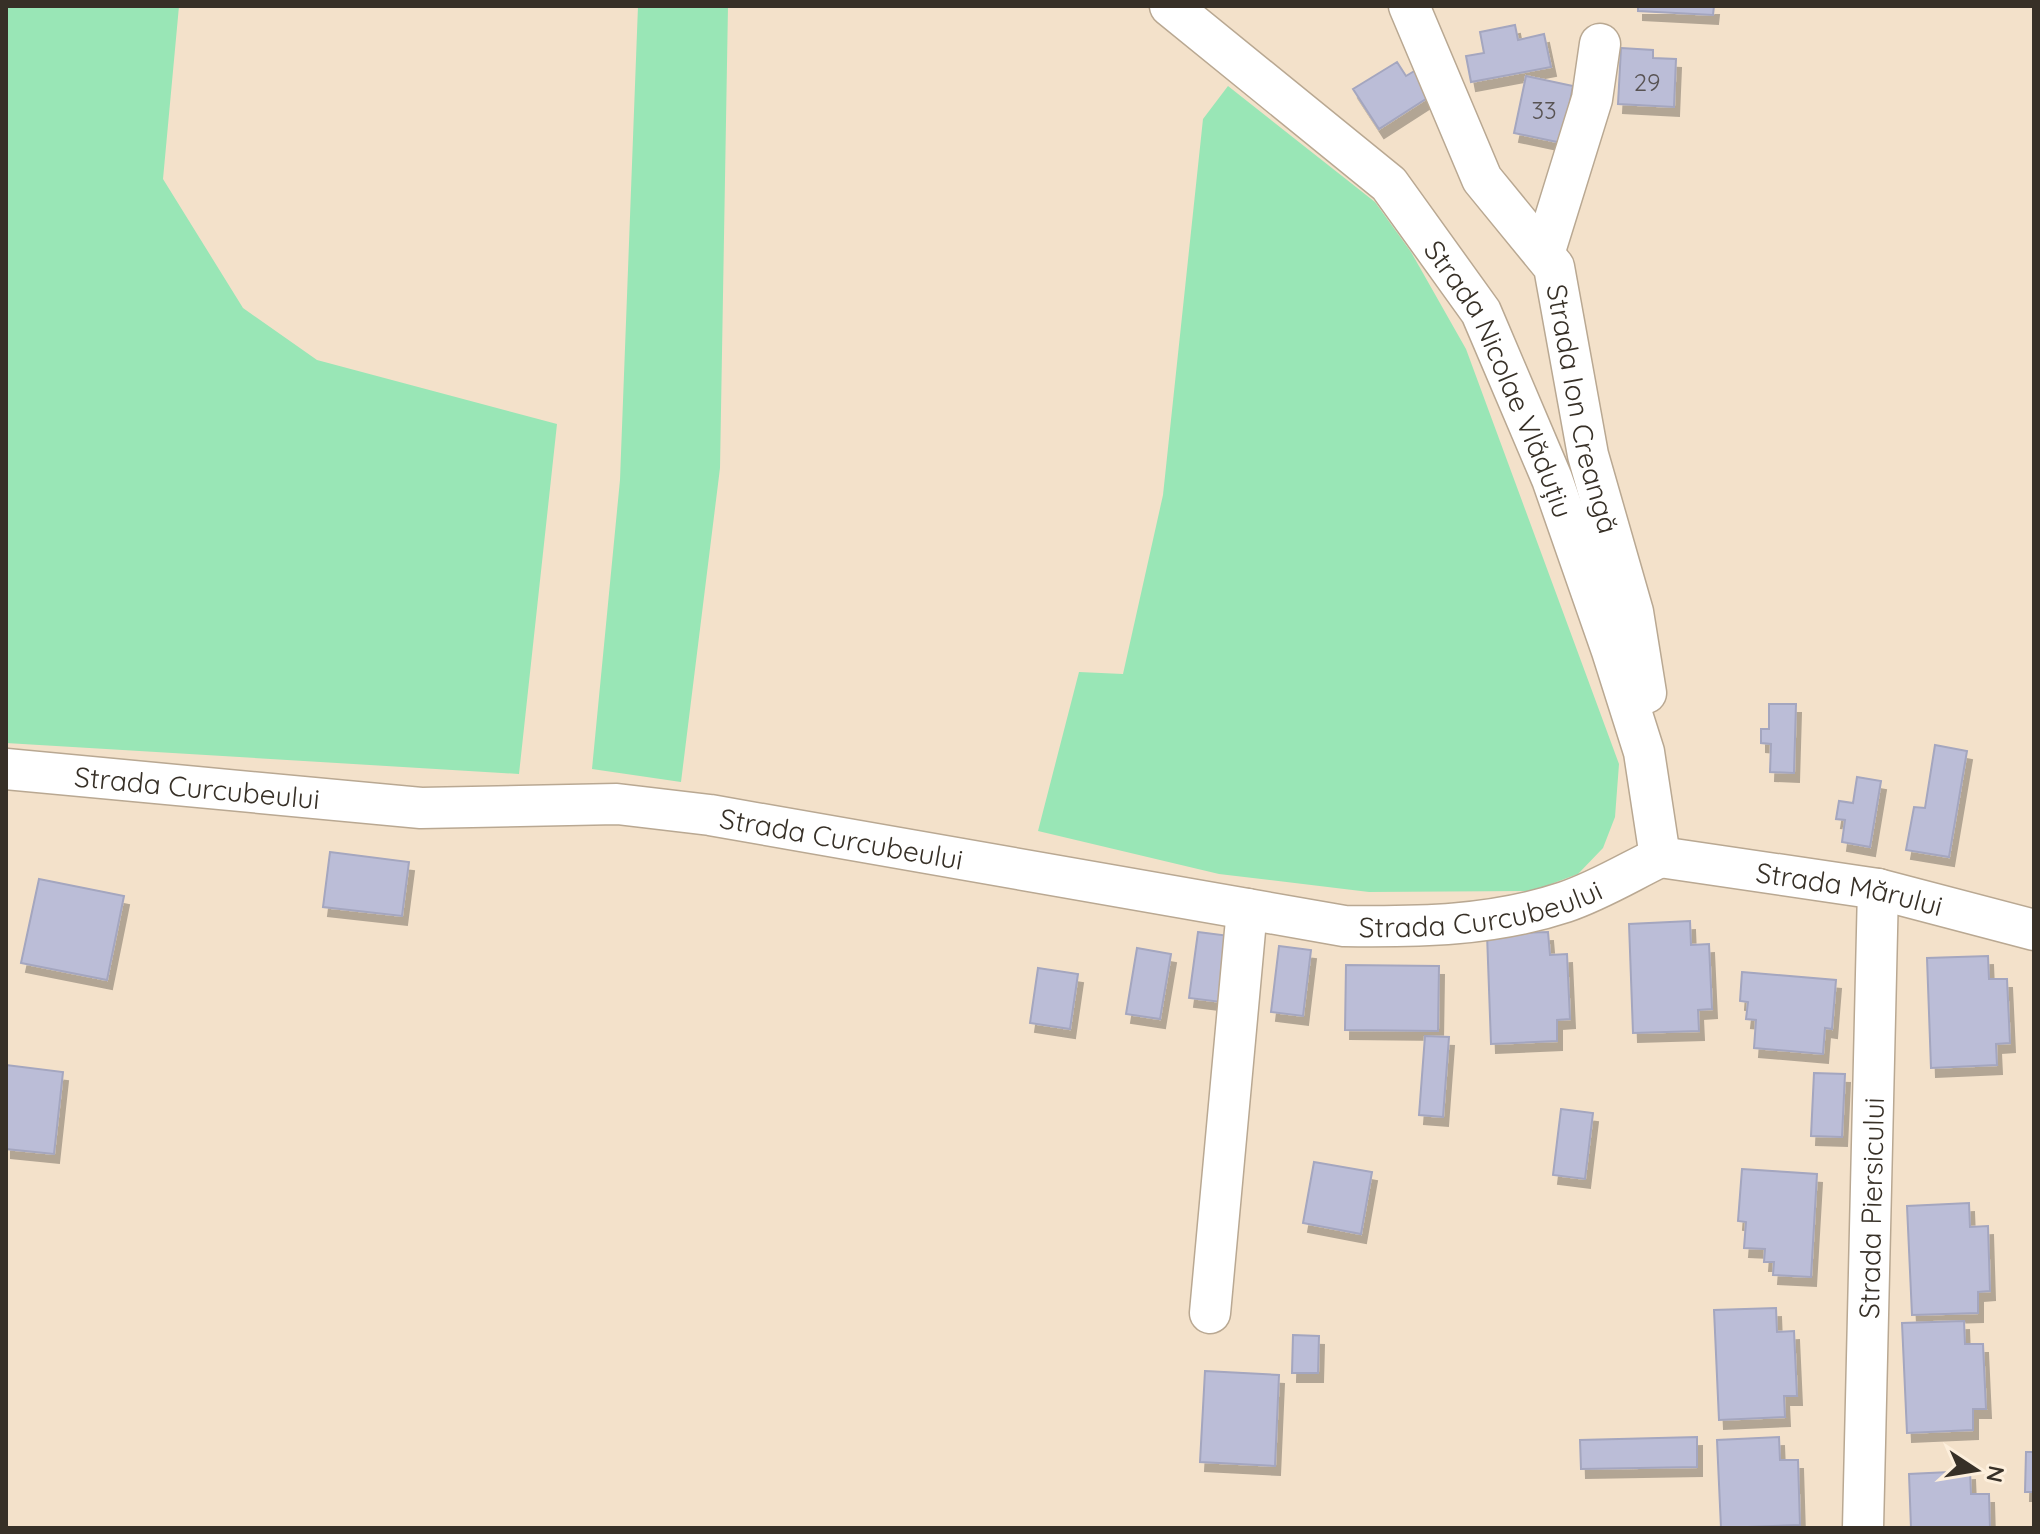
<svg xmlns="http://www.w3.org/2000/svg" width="2040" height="1534" font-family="Quicksand,sans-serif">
  <defs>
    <filter id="shadow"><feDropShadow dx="5" dy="9" stdDeviation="0" flood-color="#0004"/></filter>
  </defs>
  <rect width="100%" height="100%" fill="#f3e1ca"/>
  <path fill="#99e6b6" d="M6,6H179L163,179L243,308L317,360L557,424L519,774L6,743Z
    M638,6H728L720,468L681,782L592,769L620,480Z
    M1228,86L1375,202L1411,252L1466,349L1619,764L1615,817L1603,848L1578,874L1532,891L1369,892L1219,874L1038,831L1079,672L1123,674L1163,495L1203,119Z"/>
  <path fill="#bbbdd7" stroke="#a4a6bf" stroke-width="2" filter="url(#shadow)" d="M1638,6H1714L1713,15L1638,11Z
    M1515,25L1518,40L1544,34L1551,67L1471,82L1466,56L1484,53L1480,32Z
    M1621,48L1653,50V58L1676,59L1674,107L1618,104Z
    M1397,62L1406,76L1416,70L1432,95L1379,129L1353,89Z
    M1526,76L1573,86L1562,143L1514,133Z
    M1769,704H1796L1794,773L1770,772L1771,744L1761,743V729H1769Z
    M1935,745L1967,751L1949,857L1906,850L1914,807L1925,808Z
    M1857,777L1881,781L1870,847L1842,842L1845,820L1836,819L1839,801L1853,803Z
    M330,852L409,862L402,916L323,907Z
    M39,879L124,896L107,980L21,963Z
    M1690,921L1691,945L1709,944L1712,1009L1698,1010L1699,1031L1633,1033L1629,924Z
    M1198,932L1230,936L1221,1002L1189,998Z
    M1548,932L1550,955L1567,954L1570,1019L1557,1020V1041L1491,1044L1487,934Z
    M1279,946L1311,950L1303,1016L1271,1012Z
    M1137,948L1171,954L1160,1019L1126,1014Z
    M1988,956L1989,979H2007L2010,1043L1996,1044L1997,1065L1931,1068L1927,958Z
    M1346,965L1439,966L1438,1031L1345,1030Z
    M1038,968L1078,974L1070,1029L1030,1023Z
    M1742,972L1836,980L1832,1029L1825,1028L1823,1054L1754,1048L1756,1020L1746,1019L1748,1002L1740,1001Z
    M1425,1036L1449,1037L1443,1117L1419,1115Z
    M6,1065L63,1072L54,1154L6,1149Z
    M1814,1073L1845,1074L1842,1137L1811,1136Z
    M1561,1109L1593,1113L1585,1179L1553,1175Z
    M1314,1162L1372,1172L1361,1234L1303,1223Z
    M1742,1169L1817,1174L1811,1277L1773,1275L1774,1262H1764L1765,1249L1744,1248L1746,1222L1738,1221Z
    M1969,1203L1970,1227L1988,1226L1990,1291L1978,1292V1313L1912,1315L1907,1206Z
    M1776,1308L1777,1332L1794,1331L1797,1396H1784L1785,1417L1719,1420L1714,1310Z
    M1964,1321L1965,1344H1983L1986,1409H1973V1430L1907,1433L1902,1323Z
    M1293,1335L1319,1336L1318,1373H1292Z
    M1205,1371L1279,1375L1275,1466L1200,1462Z
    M1697,1437V1467L1581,1469L1580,1440Z
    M1779,1437L1780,1460H1798L1800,1525L1721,1528L1717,1440Z
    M2026,1452H2034V1492H2025Z
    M1970,1471L1971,1494H1989L1990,1528H1911L1909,1474Z"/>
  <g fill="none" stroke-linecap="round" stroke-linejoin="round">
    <defs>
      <g id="minor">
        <path id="s1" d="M1170,6L1389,184L1481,312L1552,479L1612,651L1644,752L1660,857"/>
        <path id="s2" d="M1409,6L1482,179L1554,267L1588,455L1633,612L1646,693"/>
        <path d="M1544,254L1592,99L1600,44"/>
        <path id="s3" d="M6,769L421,808L617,804L710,815L1344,926C1419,927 1493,926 1565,902C1598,891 1629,872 1660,857"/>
        <path id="s4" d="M1660,857L1878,889L2034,930"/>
        <path d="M1210,1313L1247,909"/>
        <path id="s5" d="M1863,1528L1878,889"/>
      </g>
    </defs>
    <use href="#minor" stroke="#b9a892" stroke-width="43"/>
    <use href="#minor" stroke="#fff" stroke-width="40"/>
  </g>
  <g text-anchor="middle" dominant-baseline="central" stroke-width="8" stroke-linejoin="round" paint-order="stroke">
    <g font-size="24" fill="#585353">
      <text x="1647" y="82">29</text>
      <text x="1544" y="110">33</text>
    </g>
    <g font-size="28" fill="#373027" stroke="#fdefdc">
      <text stroke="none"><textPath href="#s1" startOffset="508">Strada Nicolae Vlăduțiu</textPath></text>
      <text stroke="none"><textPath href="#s2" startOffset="446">Strada Ion Creangă</textPath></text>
      <text stroke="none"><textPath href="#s3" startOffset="192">Strada Curcubeului</textPath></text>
      <text stroke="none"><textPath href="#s3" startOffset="840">Strada Curcubeului</textPath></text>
      <text stroke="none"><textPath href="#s4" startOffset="192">Strada Mărului</textPath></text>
      <text stroke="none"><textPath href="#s3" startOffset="1488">Strada Curcubeului</textPath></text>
      <text stroke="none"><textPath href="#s5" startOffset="320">Strada Piersicului</textPath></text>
    </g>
  </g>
  <rect width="2040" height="1534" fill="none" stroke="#373027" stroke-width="16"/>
  <g transform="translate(1976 1470) rotate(102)" stroke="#fdefdc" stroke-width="6" paint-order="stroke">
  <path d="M0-6L14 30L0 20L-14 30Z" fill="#373027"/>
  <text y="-12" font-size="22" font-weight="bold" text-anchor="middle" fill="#373027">N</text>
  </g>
</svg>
